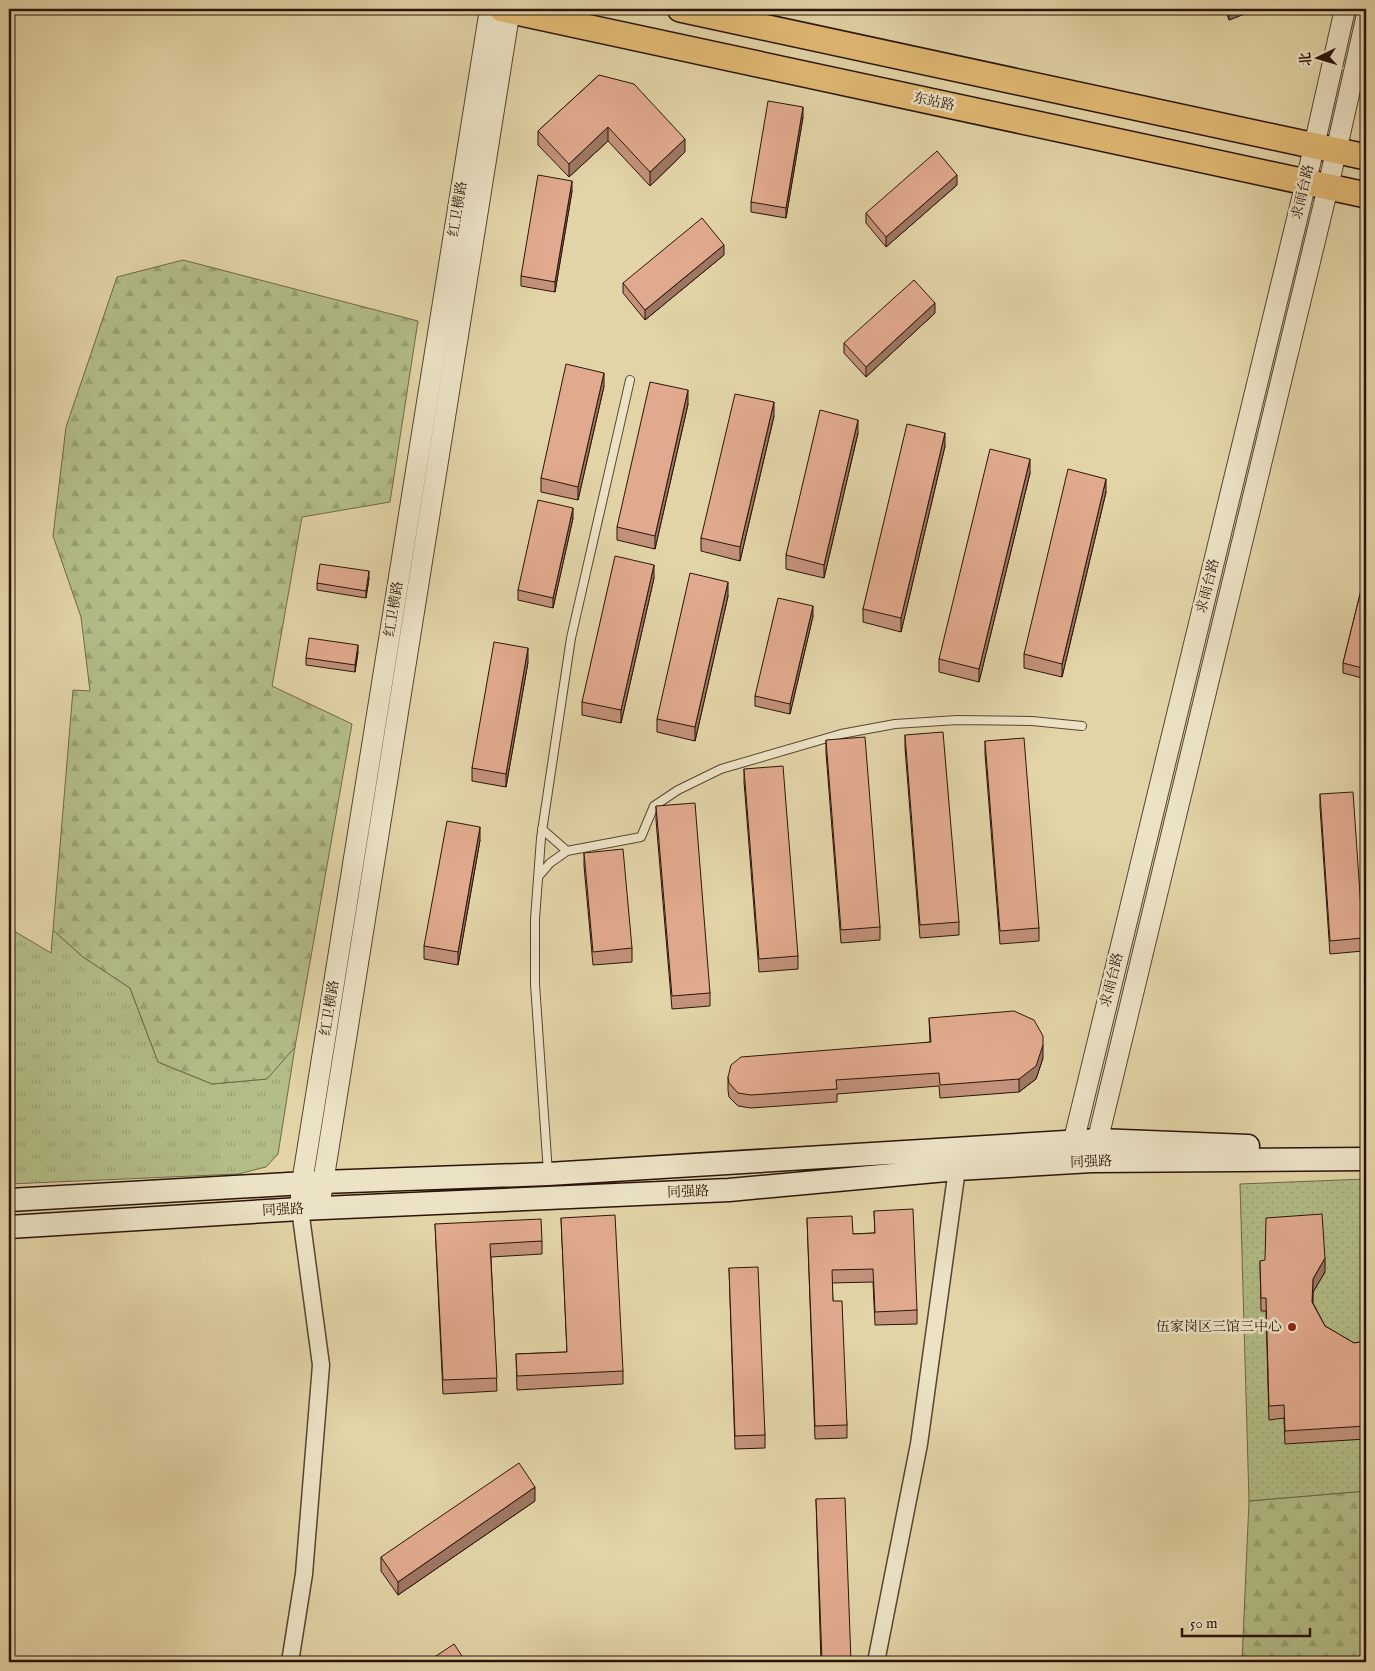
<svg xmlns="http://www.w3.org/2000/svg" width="1375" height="1671" font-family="'IM FELL English','Noto Serif SC',serif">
  <defs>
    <pattern id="grass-tufts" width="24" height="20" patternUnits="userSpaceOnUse" patternTransform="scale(1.25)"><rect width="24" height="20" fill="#b3bd87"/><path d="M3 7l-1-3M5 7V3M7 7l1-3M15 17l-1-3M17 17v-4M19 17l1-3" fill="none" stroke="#9aa273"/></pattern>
    <pattern id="forest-firs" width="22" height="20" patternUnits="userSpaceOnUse" patternTransform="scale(1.25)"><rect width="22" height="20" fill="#b3bd87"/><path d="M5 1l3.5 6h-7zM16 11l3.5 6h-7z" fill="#9aa273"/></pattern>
    <pattern id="park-dots" width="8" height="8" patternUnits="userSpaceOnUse" patternTransform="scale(1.25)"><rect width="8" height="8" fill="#b3bd87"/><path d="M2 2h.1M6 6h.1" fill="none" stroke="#9aa273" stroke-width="1.8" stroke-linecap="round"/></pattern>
  </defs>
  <rect width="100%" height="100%" fill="#e2d4a7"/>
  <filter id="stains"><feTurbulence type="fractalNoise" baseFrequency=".004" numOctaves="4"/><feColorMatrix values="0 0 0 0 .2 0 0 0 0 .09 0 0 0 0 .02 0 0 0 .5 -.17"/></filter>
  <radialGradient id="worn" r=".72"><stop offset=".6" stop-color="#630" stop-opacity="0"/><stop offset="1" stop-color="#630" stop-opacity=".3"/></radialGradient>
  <path fill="url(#grass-tufts)" stroke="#6f6848" d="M9,928L51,953L53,930L83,957L130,988L158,1062L212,1084L266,1079L295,1047L278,1154L266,1167L238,1174L9,1184Z"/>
  <path fill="url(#forest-firs)" stroke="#6f6848" d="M183,260L418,321L390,502L302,517L272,686L352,724L295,1047L267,1079L212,1084L158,1062L130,988L83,957L53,930L73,690L90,691L81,617L53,536L66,427L117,277Z
    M1366,1491V1662H1242L1249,1501Z"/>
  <path fill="url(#park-dots)" stroke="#6f6848" d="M1366,1179V1491L1249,1501L1240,1184Z"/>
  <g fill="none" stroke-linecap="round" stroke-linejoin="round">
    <defs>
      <path id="service" d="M542,829L567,851
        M538,877L550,863L567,851L641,837L654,806L678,790L721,769L841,734L895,724L957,720L1032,721L1082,726
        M548,1173L535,984V919L541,838L571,638L630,380"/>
      <path id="minor" d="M290,1662L304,1574L321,1365L300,1209
        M876,1662L919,1444L957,1169"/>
      <path id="tertiary" d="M1094,1155L1328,187L1366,19
        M1070,1156L1306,182L1345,9
        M319,1208L510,9
        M300,1209L302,1183L490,9"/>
      <path id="secondary" d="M9,1200L322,1182L548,1174L1098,1140L1248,1146
        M9,1227L300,1209L729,1190L957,1169L1092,1161L1366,1159"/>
      <path id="primary" d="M502,9L1366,195
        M680,9L1366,157"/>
    </defs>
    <use href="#service" stroke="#594431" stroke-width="10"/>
    <use href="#minor" stroke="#594431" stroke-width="19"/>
    <use href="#tertiary" stroke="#594431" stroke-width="22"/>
    <use href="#secondary" stroke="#2b140a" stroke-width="25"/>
    <use href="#primary" stroke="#2b140a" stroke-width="28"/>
    <use href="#service" stroke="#ece3c6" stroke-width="8"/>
    <use href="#minor" stroke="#ece3c6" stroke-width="16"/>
    <use href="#tertiary" stroke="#ece3c6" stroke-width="20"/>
    <use href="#secondary" stroke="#ece3c6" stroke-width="22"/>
    <use href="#primary" stroke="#e1ba74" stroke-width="25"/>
  </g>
  <path fill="#c2927a" stroke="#2b140a" d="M1225,9H1257L1229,20Z
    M599,75L685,152L650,186L608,141L569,177L538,145V131Z
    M803,117L786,218L751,212V202Z
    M957,185L886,247L866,223V213Z
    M572,191L555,292L521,286V276Z
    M724,255L645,320L623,293V283Z
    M935,313L866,377L844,353V343Z
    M604,386L578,500L541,492V478Z
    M688,404L655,549L617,540V527Z
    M774,416L740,561L701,551V538Z
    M858,433L824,578L786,569V555Z
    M945,446L901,632L863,622V609Z
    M1030,473L979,682L939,672V659Z
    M1106,492L1062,677L1024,668V654Z
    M573,518L553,608L518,600V590Z
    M1366,570V679L1343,673V663Z
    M369,578L366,598L317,590V583Z
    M654,578L621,723L582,715V702Z
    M728,596L695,741L657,732V719Z
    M813,616L790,714L755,706V696Z
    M358,652L355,672L306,665V658Z
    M528,662L506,787L472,781V768Z
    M905,735L959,922V935L920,938L905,748Z
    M826,740L880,927V940L841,943L826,753Z
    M985,741L1039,928V941L1000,944L985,754Z
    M744,769L798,956V969L759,972L744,782Z
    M1320,794L1363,938V951L1330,954L1320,807Z
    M656,806L710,993V1006L672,1009L656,820Z
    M480,840L458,965L424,959V946Z
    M584,853L632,948V962L593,965L584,866Z
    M929,1018L1043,1058L1036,1079L1019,1092L940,1098L939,1086L837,1094V1102L751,1108L738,1106L729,1097L728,1090V1077L930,1042Z
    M874,1211L917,1310V1324L875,1325L873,1282L832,1283L833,1301L847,1425V1438L815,1439L807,1218L853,1234L875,1233Z
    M561,1218L623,1371V1384L517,1390L516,1354L567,1352Z
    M435,1224L542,1241V1254L491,1257L497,1391L443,1394Z
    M1260,1261L1325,1272L1313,1292V1303L1325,1326L1354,1343L1366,1341V1439L1285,1444L1284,1418L1269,1420L1266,1311H1261Z
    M729,1268L765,1435V1448L735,1449Z
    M816,1499L851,1662H821Z
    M535,1501L398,1595L381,1571V1557Z"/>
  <path fill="#9e7763" stroke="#2b140a" d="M1229,9H1257L1229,20Z
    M803,107V117L786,218V208Z
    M608,127V141L569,177V164Z
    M685,139V152L650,186V172Z
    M957,175V185L886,247V237Z
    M572,181V191L555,292V282Z
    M724,245V255L645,320V310Z
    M935,303V313L866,377V367Z
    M604,373V386L578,500V487Z
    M688,390V404L655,549V536Z
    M774,402V416L740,561V547Z
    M858,420V433L824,578V565Z
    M945,433V446L901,632V618Z
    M1030,459V473L979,682V669Z
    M1106,479V492L1062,677V664Z
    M573,508V518L553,608V598Z
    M654,565V578L621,723V710Z
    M369,571V578L366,598V591Z
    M728,582V596L695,741V727Z
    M813,606V616L790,714V704Z
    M358,645V652L355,672V665Z
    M528,648V662L506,787V774Z
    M480,827V840L458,965V952Z
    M1043,1045V1058L1036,1079L1019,1092V1079Z
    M1325,1258V1272L1313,1292L1312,1315L1313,1279Z
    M535,1487V1501L398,1595V1582Z"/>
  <path fill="#e1aa8e" stroke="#2b140a" d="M599,75L634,84L685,139L650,172L608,127L569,164L538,131Z
    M768,101L803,107L786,208L751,202Z
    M937,151L957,175L886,237L866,213Z
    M538,175L572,181L555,282L521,276Z
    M702,218L724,245L645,310L623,283Z
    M914,280L935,303L866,367L844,343Z
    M566,364L604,373L578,487L541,478Z
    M650,382L688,390L655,536L617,527Z
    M735,394L774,402L740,547L701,538Z
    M820,410L858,420L824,565L786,555Z
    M907,424L945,433L901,618L863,609Z
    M990,449L1030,459L979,669L939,659Z
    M1068,469L1106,479L1062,664L1024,654Z
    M538,500L573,508L553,598L518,590Z
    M615,556L654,565L621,710L582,702Z
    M320,564L369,571L366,591L317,583Z
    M1366,570V669L1343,663Z
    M690,573L728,582L695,727L657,719Z
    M778,598L813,606L790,704L755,696Z
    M309,638L358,645L355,665L306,658Z
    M494,642L528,648L506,774L472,768Z
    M943,732L959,922L920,925L905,735Z
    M865,737L880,927L841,930L826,740Z
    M1024,738L1039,928L1000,931L985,741Z
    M783,766L798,956L759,959L744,769Z
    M1353,792L1363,938L1330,941L1320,794Z
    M695,803L710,993L672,996L656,806Z
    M447,821L480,827L458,952L424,946Z
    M623,849L632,948L593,952L584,853Z
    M1014,1011L1034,1020L1043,1036V1045L1036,1066L1019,1079L940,1085L939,1073L836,1080L837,1089L751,1095L738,1093L729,1083L728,1077L731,1065L741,1057L931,1042L929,1018Z
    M913,1209L917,1310L875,1312L873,1269L832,1270L833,1301H842L847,1425L815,1426L807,1218L852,1216L853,1234L875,1233L874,1211Z
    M1322,1214L1325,1258L1313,1279L1312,1302L1325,1326L1354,1343L1366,1341V1426L1285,1431L1284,1405L1269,1406L1266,1298H1261L1260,1261L1265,1260L1266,1218Z
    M615,1215L623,1371L517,1376L516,1354L567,1352L561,1218Z
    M541,1219L542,1241L490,1244L497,1378L443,1380L435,1224Z
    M758,1267L765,1435L735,1436L729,1268Z
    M519,1463L535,1487L398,1582L381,1557Z
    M845,1498L851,1662H822L816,1499Z
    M454,1644L466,1662H427Z"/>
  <circle fill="#8f2418" stroke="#ece3c6" stroke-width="2" cx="1292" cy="1327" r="5"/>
  <g text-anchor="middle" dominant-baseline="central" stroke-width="5" stroke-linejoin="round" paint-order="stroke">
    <g font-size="14" fill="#2b140a" stroke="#ece3c6">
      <text transform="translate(934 102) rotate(12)">东站路</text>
      <text transform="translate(1303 192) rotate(-77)">求雨台路</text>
      <text transform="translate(458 209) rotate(-81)">红卫横路</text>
      <text transform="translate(1208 586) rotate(-76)">求雨台路</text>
      <text transform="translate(394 609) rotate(-81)">红卫横路</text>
      <text transform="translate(1112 980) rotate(-76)">求雨台路</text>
      <text transform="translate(330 1008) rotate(-81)">红卫横路</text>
      <text transform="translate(1091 1162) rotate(-2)">同强路</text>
      <text transform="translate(688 1192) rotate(-2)">同强路</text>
      <text transform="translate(283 1210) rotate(-3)">同强路</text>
    </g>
    <g font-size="14" fill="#2b140a" stroke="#ece3c6" text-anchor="end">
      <text x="1282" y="1327">伍家岗区三馆三中心</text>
    </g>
  </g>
  <rect width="1375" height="1671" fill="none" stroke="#e2d4a7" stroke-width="30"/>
  <rect x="10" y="10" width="1355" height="1651" fill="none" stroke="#2b140a" stroke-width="2.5"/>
  <rect x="15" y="15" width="1345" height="1641" fill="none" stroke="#2b140a"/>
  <g transform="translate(1318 58) rotate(265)" stroke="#ece3c6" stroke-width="4" paint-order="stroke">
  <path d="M0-4L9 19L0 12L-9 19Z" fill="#2b140a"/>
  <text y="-8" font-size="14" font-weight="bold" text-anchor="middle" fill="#2b140a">北</text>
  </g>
  <path d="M1182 1628v8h128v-8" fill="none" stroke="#2b140a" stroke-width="2.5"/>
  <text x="1190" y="1628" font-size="15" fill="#2b140a" stroke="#ece3c6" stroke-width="4" paint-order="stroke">50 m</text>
  <rect width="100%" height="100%" filter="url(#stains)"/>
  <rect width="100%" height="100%" fill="url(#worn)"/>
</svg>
